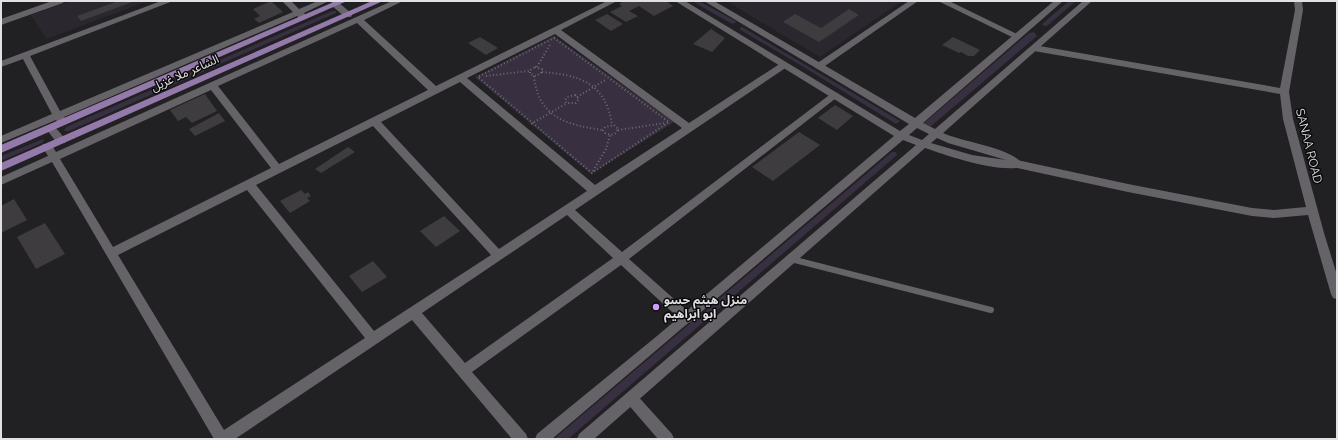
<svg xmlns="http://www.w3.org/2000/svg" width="1338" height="440" font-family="Raleway,'Noto Sans Arabic',sans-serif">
  <rect width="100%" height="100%" fill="#212023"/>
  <path fill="#2b272f" d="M71,1H148L46,39L31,15Z
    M726,1H902L820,57Z"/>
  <path fill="#383041" d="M692,1H699L737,22L732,24Z
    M1069,1H1076L1047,26H1044L1042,24Z
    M332,11H336V13L69,131H64L66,127Z
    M742,27L900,121L896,124L802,66L739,29Z
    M1034,32L1037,36L930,127H925L924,123L1029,33Z
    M554,36L674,122L591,174L475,77Z
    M43,139L44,140L42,143L1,161V156Z
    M892,152H896L897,155L568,439H554Z"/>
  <path fill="#3e3c3f" d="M118,1H135L81,21L77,16Z
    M271,1L283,12L259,23L254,19L260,16L253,9Z
    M624,1H666L673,6L654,16L639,6L629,11L638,16L626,22L610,12L622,6L619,4Z
    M849,9L859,15L819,42L783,22L795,14L821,28Z
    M607,14L623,24L611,31L595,20Z
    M711,29L725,38L712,52L693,44Z
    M480,37L498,48L486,55L468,43Z
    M953,37L980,50L974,56H968L961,52L959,53L942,45Z
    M205,94L217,111L192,123L186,117L178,121L170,110Z
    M835,105L853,116L837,130L818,118Z
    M219,113L225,121L195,136L189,129Z
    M799,132L820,145L773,181L752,167Z
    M348,147L355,152L321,173L315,169Z
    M301,190L305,194L308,192L311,196L307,198L310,201L290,213L280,201Z
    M14,199L27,220L1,233V206Z
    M444,216L460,231L436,247L420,231Z
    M45,223L65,254L36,269L17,237Z
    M373,261L387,277L362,292L349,276Z"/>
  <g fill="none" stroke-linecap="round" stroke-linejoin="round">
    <path stroke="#6d6c6f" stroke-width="2" stroke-dasharray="1 2.5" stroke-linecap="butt" d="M554,38L669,122L592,173L478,77Z
      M535,67L542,69L541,73L536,76L530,74V70Z
      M537,67L551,43
      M542,72C580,75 606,83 612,125
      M486,76L529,71
      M534,76C538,117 566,125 603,130
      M575,95L579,99L576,103H566L565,100L567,97Z
      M577,97L607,79
      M531,124L567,103
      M614,125L618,129L616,133L611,135L605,133L603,130L605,127Z
      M618,130L665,123
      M593,171L606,149L610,135"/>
    <path stroke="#656367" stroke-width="6" d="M791,259L991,310"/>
    <path fill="#656367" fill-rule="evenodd" d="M52,1H64L63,3L1,25V19Z
      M161,1H173L30,56L60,111L293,12L282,1H291L299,9L318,1H329L304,13L307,17L306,19H300L297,16L64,117L66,121L64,123H58L56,120L1,143V136L52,114L23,59L1,67V61Z
      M392,1H403L364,20L436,86L607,1H617L561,30L689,123L781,63H787L789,65L787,67L575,210L622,252L832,93L835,92L840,95L629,259L691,314L693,318L691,322L687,323L683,322L621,265L472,372L526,434L528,439H512L412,320L235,439H214L52,162L1,185V177L48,156L42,146L43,144H51L56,152ZM357,23L428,90L279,164L218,86ZM555,34L682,128L595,185L467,78ZM460,82L587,191L499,249L381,122ZM211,90L271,168L113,247L60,159ZM373,126L491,255L374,331L256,185ZM247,190L365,338L224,430L118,255ZM567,215L613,258L465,363L422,313Z
      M909,1H918L822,68H816L814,66L816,64Z
      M938,1H949L1021,36L1017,39L1014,38Z
      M1294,1H1302L1303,10L1289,92L1293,119L1324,233L1337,275V299L1333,298L1331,294L1308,215L1274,218L1252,216L1128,192L1013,167L1012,164L1013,161L1017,160L1128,184L1252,208L1274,210L1306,207L1283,119L1280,94L1034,51L1030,48L1034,45L1280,88L1295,10Z
      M332,2H338L351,13L352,15L351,17H345L332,6L331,4Z
      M50,125C56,126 62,135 66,141L65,143H57L47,130L45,128L47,126Z
      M631,392L636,394L672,434L674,439H658L626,402L624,398L626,394Z"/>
    <path fill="#656367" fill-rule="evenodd" d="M675,1H685L900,131L909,124L704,1H714L915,118L1054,1H1063L923,123L935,129L1083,1H1092L943,133C962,142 1013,148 1022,164L1021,167C998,173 948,156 925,148L594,439H577L579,434L916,145L903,140L552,439H535L537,434L657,336L894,136ZM917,128L929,134L922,140L909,135ZM937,138L948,143L1006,160L972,155L931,143Z"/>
    <path fill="#947aaa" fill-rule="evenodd" d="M336,1H347L1,153V145Z
      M372,1H383L1,171V163Z"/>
  </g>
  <circle fill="#d09dfe" stroke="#0b0a0b" stroke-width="1.5" cx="656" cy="307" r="4"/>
  <g text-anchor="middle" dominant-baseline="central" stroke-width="3" stroke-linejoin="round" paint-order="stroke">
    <g font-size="12" fill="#e1e0e2" stroke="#0b0a0b">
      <text transform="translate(185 73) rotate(-24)">الشاعر ملا غزيل</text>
      <text transform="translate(1309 146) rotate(76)">SANAA ROAD</text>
    </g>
    <g font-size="12" font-weight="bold" fill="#e1e0e2" stroke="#0b0a0b" text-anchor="start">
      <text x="664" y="300">منزل هيثم حسو<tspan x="664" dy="14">ابو ابراهيم</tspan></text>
    </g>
  </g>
  <rect width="1338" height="440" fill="none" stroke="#e1e0e2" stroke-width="4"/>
</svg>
